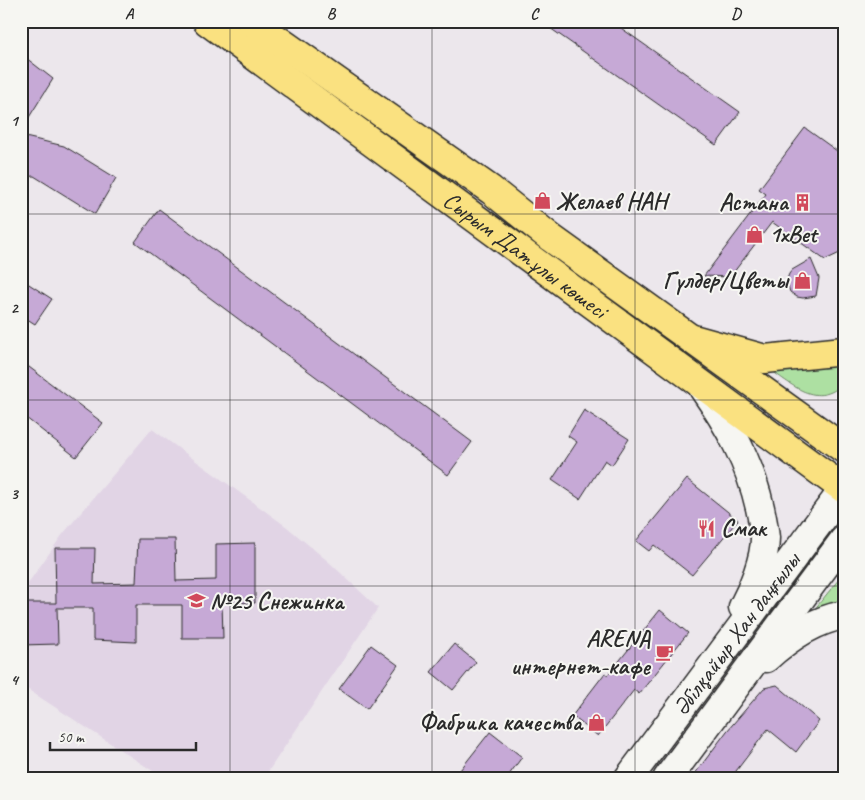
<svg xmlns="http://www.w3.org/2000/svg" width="865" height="800" font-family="Caveat,sans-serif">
  <rect width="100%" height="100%" fill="#ece7ec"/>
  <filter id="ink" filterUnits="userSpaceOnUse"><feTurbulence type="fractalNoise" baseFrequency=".02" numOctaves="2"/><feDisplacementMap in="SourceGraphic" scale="10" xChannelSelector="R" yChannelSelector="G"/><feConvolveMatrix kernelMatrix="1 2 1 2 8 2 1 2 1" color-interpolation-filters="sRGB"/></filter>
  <g filter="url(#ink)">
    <path fill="#e1d4e5" d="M152,429L287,527L330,563L378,608L263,779H165L21,685V593L63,534Z"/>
    <path fill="#ade0a2" stroke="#6c8666" d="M844,360V383C816,410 792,384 766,367Z
      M844,573V602L809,616Z"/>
    <path fill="#c6a9d6" stroke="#2b2b2b" d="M540,21H611L740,112L716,145Z
      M21,54L53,79L21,130Z
      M805,128L844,156V251L825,260L772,222L730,277L704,276L766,194L759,189Z
      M21,136L64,146L116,178L95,214L34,176L21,177Z
      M159,209L472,442L448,475L135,242Z
      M811,259L819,278L816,296L803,298L797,297L790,292L788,286L787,279L789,274L792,270Z
      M21,279L52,299L35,324L21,315Z
      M21,361L103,423L76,457L21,414Z
      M584,410L629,439L612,465L605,460L580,499L552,480L577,442L568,436Z
      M687,479L738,520L692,575L654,545L649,551L636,541Z
      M138,539H175L176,581L216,580V544L255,543V603L222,602L223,638H182V605H136V642L93,640V608H57L58,644L21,645V603H56L55,548H95L94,584L136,583Z
      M660,610L688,633L639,694L634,690L598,736L572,716L605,673L608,675Z
      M454,644L476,662L453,690L431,672Z
      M371,645L398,665L367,709L339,689Z
      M777,685L819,721L796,752L768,729L730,779H691L727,731L764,688Z
      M490,732L522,757L506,779H453Z"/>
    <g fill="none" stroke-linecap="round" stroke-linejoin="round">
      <defs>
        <g id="secondary">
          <path d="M703,388C729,425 750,463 760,508C762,517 764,528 765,538C765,559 753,588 743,607"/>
          <path d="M766,658C787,639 815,620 844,615"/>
          <path id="s1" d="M628,779L844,489"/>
          <path d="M667,779L844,540"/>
        </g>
        <path id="primary" d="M693,339L765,359L844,351"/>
        <g id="trunk">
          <path id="s2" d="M207,21L844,489"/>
          <path d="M251,21L491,190L551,238L844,449"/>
        </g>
      </defs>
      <use href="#secondary" stroke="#2b2b2b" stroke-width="31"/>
      <use href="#primary" stroke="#2b2b2b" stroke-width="31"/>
      <use href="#trunk" stroke="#2b2b2b" stroke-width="31"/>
      <use href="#secondary" stroke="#f6f6f2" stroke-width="28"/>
      <use href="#primary" stroke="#fae180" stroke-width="28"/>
      <use href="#trunk" stroke="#fae180" stroke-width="28"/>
    </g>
  </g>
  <path fill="none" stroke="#2b2b2b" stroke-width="1" stroke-opacity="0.55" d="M230,21V779M432,21V779M635,21V779M21,214H844M21,400H844M21,586H844"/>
  <defs>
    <symbol id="shop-bare" viewBox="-9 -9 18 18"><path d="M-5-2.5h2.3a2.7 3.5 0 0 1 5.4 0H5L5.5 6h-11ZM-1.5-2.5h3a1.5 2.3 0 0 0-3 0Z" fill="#d1495b" stroke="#f6f6f2" stroke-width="2.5" paint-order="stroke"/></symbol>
    <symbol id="building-bare" viewBox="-9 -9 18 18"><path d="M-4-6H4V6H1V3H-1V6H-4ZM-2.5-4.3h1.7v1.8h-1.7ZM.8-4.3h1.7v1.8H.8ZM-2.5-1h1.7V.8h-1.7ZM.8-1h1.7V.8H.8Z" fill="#d1495b" stroke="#f6f6f2" stroke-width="2.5" paint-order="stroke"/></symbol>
    <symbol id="restaurant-bare" viewBox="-9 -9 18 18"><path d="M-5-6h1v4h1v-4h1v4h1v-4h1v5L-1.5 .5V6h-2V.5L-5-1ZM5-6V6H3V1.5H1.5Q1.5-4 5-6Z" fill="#d1495b" stroke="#f6f6f2" stroke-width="2.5" paint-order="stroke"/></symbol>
    <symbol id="school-bare" viewBox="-9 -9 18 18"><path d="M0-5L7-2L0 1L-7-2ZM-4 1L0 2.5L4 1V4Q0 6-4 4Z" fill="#d1495b" stroke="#f6f6f2" stroke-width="2.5" paint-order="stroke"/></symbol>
    <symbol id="cafe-bare" viewBox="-9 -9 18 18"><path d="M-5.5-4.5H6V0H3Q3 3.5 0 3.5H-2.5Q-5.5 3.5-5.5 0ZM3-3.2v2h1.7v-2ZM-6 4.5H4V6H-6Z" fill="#d1495b" stroke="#f6f6f2" stroke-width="2.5" paint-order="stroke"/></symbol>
  </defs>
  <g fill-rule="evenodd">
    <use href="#shop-bare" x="530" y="188" width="25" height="25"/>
    <use href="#building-bare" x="790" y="190" width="25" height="25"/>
    <use href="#shop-bare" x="742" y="222" width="25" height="25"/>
    <use href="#shop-bare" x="790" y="268" width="25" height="25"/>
    <use href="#restaurant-bare" x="694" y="516" width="25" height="25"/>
    <use href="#school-bare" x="184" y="588" width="25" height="25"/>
    <use href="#cafe-bare" x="652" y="640" width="25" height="25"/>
    <use href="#shop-bare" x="584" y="710" width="25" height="25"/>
  </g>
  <g text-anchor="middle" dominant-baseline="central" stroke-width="4" stroke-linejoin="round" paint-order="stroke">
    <g font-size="24" font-weight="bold" fill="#2b2b2b" stroke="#f6f6f2" text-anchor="start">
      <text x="556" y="201">Желаев НАН</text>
      <text x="788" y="202" text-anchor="end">Астана</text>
      <text x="769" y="234">1xBet</text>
      <text x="788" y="280" text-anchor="end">Гүлдер/Цветы</text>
      <text x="721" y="528">Смак</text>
      <text x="210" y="601">№25 Снежинка</text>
      <text x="650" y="638" text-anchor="end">ARENA<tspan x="650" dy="28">интернет-кафе</tspan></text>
      <text x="582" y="722" text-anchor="end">Фабрика качества</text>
    </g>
    <g font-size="24" fill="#2b2b2b" stroke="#f6f6f2">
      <text stroke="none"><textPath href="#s2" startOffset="395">Сырым Датұлы көшесі</textPath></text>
      <text stroke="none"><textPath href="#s1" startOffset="181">Әбілқайыр Хан даңғылы</textPath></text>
    </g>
  </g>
  <rect width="865" height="800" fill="none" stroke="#f6f6f2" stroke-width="55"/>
  <path d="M50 742v8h146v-8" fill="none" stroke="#2b2b2b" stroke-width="2.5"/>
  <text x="58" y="742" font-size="15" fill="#2b2b2b" stroke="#f6f6f2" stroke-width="4" paint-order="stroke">50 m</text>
  <rect x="28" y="28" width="810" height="744" fill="none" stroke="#2b2b2b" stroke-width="2"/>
  <g font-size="16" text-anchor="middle" font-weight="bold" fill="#2b2b2b">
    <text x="129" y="19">A</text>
    <text x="331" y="19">B</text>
    <text x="534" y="19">C</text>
    <text x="736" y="19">D</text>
    <text x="14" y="126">1</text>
    <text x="14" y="313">2</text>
    <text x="14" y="499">3</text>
    <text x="14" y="685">4</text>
  </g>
</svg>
